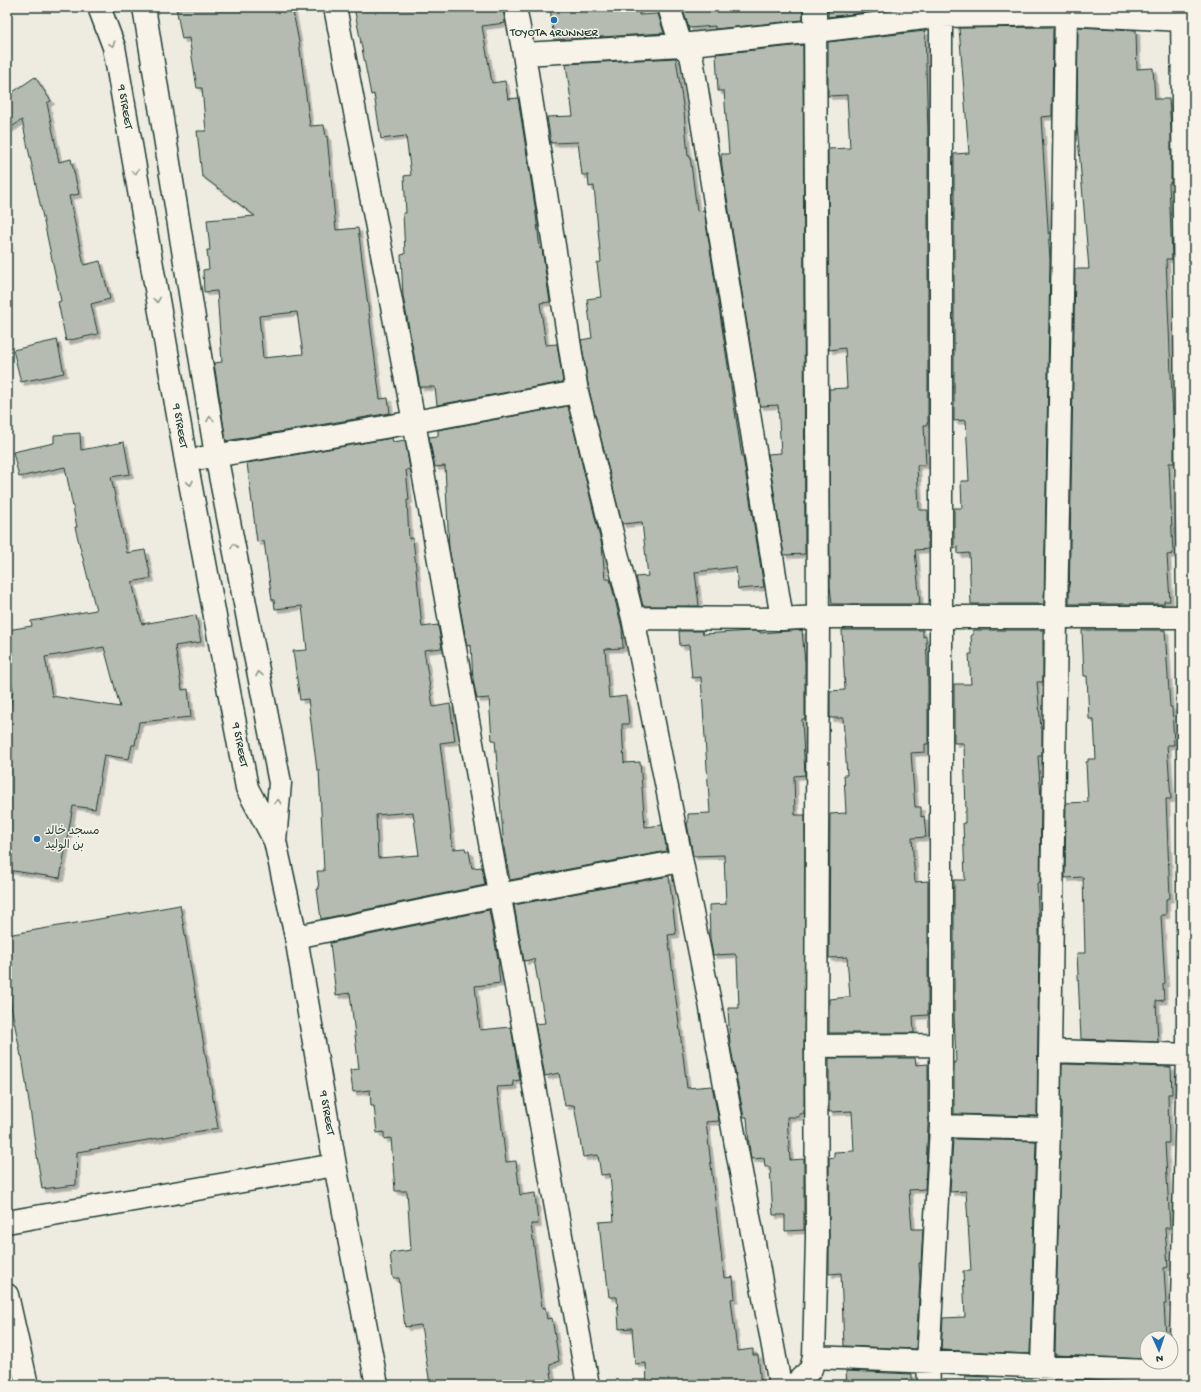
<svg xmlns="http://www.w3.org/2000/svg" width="1201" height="1392" font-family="'Gochi Hand','Playpen Sans Arabic',sans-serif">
  <defs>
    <filter id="shadow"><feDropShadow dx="3.5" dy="3.5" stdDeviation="0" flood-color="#0004"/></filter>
  </defs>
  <rect width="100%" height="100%" fill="#eeece1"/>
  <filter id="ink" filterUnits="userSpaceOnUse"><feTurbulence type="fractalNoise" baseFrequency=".025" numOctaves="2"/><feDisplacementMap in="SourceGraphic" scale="8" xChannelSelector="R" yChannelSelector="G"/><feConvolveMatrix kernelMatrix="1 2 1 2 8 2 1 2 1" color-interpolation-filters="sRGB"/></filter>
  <g filter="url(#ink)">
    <path fill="#b5bbb0" stroke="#1f3d34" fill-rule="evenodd" filter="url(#shadow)" d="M176,7H292L299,42L310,126L324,125L326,137L327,136L336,230L358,228L380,399L388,398L390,413L226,441L214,363L222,362L217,291L204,292L203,270L209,269L207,250H210L207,220L255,216L202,176L197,131H206L202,88H197L189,38L182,39ZM297,312L303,354L263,358L259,316Z
      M354,7H503L505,23L482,26L492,83L505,81L508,99L518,98L535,206L540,249H542L550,302L540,303L546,345L557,344L563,382L437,405L435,387H420L403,296L401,255L405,254L403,213H406L404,176L411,175L406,136L381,139L374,94L371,95Z
      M550,7H639V15L658,14L664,33L554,40Z
      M682,7H803V20L715,29V26L689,28Z
      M828,7H911L828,17Z
      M1053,27L1052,116L1041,117L1050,260L1044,604H971L969,553L958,554V547L954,548V508H962L961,481H969L966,420L954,421V154L969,153L959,28Z
      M1078,27L1136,30L1137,69L1153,68L1155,99H1169L1171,130V183H1169L1172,259H1166L1174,442V463H1169L1173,554L1167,555L1170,601H1164V604H1069L1075,269H1089L1077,125Z
      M925,31L928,133V423H927V425H924L926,465H917L919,510H928V549L915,550L920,604H832L830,586L829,389L847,388L845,348L829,350L828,149L850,148L847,95L828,96V42Z
      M803,45L805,554L784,555L768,454L781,453L778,405L760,406L722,166L721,154H729L724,91H718L716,54Z
      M676,58L684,112L688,156H690L697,211L704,210L742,457H743L764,587L738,589L736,567L695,572L699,606H643L636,577L648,576L642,522L622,524L589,390L581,340L592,338L587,299L601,297L597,263L601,262L594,186L589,187L588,175H582L578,142L551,143L547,117L573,116L566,64Z
      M35,77L51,101L47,103L59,162L71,159L79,194L69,196L84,265L100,261L110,299L91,304L98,334L66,341L58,302L61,301L22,120L7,130V96Z
      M57,340L64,373L21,382L13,350Z
      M568,406L602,546L605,579H610L622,628L623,648L605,649L609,698L626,696L629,724H622L624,763L640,762L645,827L662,825L667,851L510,880L504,848L495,740H492L489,698L477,699L473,680L471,645L467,646L449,548L445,466L435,467L429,437L438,436V430Z
      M80,433L81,450L124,442L130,474L111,477L127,553L145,550L151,578L132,582L142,624L196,615L201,642L175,646L182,690L188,689L191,717L139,722L135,745H132L129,759L104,755L95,809L73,806L60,878L7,870V725L13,690L7,657V630L32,626L31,621L96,610L75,527H77L65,467L19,477L13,452L54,443V435ZM104,647L120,707L52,696L45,657Z
      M392,438L393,442L405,440L410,469L406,470L409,500H407L409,539L413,538L422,627L438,625L442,648L424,650L433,707L450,704L455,741L440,743L453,849L465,848L466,851H469L472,868L482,867L485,885L321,919L317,889H319L317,871H324L319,770H317L308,699L300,700L293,651L307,650L302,606L275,609L274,600H272L264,541L257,542L247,463ZM413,812L419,855L378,858L376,815Z
      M802,630L805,663V719H802L805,775L794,776L795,815H805L804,1113L799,1114V1117H787L790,1160L804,1159V1230L785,1231V1215H773L770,1167H765L764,1158L751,1159L749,1145L747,1117H744L730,1044L728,1008H739L737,958L735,954L713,955L710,939L709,905L726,904L724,855L693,856L687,823H688V814L710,813L701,677L692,678L689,645L680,646L679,631H702L703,634L751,631H760V633Z
      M842,630H923V637L926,636L928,684V744H925V752L911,753L915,807H921V817L924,816L926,837L912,838L915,882L928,881V1015L913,1016L914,1033H829V999L850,997L847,957L829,958L830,814L846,813L844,775H847L843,718H830V691L845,690Z
      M973,630H1043V682H1037L1041,728H1042V756H1038L1041,799L1040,883H1037L1039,933L1037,1116L954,1114V1062H956L954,1014V880H965L963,823H965V812H966L964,743H954V684H971L969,654H972L971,635H973Z
      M1082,630H1165L1170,707H1172L1174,745H1167L1171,799H1166L1170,898L1166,899V915H1161L1165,983L1163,984L1164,1000L1156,1001L1158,1042L1081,1039L1077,953H1085L1083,877L1065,878L1066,803L1088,802L1086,762H1088V759H1096L1094,719H1089L1087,676H1084Z
      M669,876L676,934L668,935L687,1088L712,1086L719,1121L706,1122L724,1278L733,1277L735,1298L731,1299L737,1351L753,1349V1355H758L761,1385H647L646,1363L635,1364L632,1328L619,1329L617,1297H609L606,1271H604L599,1222L614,1221L610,1174L601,1175L598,1155L583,1157L574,1105L565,1106L559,1073L545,1076L535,1024L545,1023L534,959L524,961L514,905Z
      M180,905L218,1128L77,1152L76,1185L42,1189L22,1056H21L7,986V935Z
      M489,910L499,965H498L500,983L475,986L480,1030L511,1027L520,1080L513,1081L514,1086L497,1087L506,1162L516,1161L520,1195L535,1193L538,1224H531L542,1308L545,1307L547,1319L552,1318L559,1361L550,1364L553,1385H430L421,1325L405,1327L399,1278H393L390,1253L411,1250L407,1191H395L391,1138L384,1139V1132L377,1133L374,1106H371L370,1090L353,1092L350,1070L359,1069L350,993L336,995L330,943Z
      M829,1058H915L916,1065L928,1064V1126L925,1189L909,1190L912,1229H923L921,1263H919L920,1278L916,1349L844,1346L841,1273L829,1274V1158L834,1157V1152L854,1151L852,1111L829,1112Z
      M1062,1064L1171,1067L1172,1094H1168L1169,1143H1165L1170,1228H1165L1168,1267L1164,1268L1166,1304H1164L1166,1338H1147V1359L1055,1355Z
      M953,1139L1036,1141L1030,1354L941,1350L943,1318L965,1317L963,1271H971L966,1191L950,1192Z
      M846,1371L912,1374V1385H847Z
      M965,1376L990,1377V1385H965Z
      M1074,1380L1147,1384V1385H1074Z"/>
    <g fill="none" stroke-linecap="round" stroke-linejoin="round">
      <defs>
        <path id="minor" d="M99,7L114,47L186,461L247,788L275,841L296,937L335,1165L377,1385
          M144,7L216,455L280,783L275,841
          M335,7L414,422L588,1385
          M515,7L524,54L577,392L633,618L710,1003L780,1385
          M669,7L681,45L688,52L692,59L782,619
          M524,54L681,45L816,31L941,16L1065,14L1182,20L1194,19
          M202,458L414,422L577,392
          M633,618L782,619L818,617H1194
          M296,937L499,895L681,861
          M816,1046L941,1045
          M1050,1051L1194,1055
          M941,1126L1049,1129
          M7,1222L335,1165
          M7,1295L27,1385
          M814,1357L1194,1373
          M794,1385L811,1369L814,1357L817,1237L816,1046L818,617L815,7
          M929,1385L928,1362L941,1126V7
          M1043,1385L1042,1366L1049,1129L1056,617L1063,243L1066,7
          M1180,1385L1188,1055V617L1182,7"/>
      </defs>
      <use href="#minor" stroke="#1f3d34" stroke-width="25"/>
      <use href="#minor" stroke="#f7f3e8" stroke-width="22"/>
    </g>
    <defs><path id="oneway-chevron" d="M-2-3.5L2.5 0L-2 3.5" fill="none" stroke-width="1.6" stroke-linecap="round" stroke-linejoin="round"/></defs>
    <g stroke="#8b988e">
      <use href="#oneway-chevron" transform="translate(112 44) rotate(73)"/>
      <use href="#oneway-chevron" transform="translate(135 172) rotate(80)"/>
      <use href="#oneway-chevron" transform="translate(157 300) rotate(80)"/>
      <use href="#oneway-chevron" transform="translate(210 419) rotate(-99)"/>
      <use href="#oneway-chevron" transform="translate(190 483) rotate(79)"/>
      <use href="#oneway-chevron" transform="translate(234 546) rotate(-101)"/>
      <use href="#oneway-chevron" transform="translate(259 674) rotate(-101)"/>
      <use href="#oneway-chevron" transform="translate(278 802) rotate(-85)"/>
    </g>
  </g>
  <g fill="#1f6fb2" stroke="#f7f3e8" stroke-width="1.5">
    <circle cx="554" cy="20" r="4"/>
    <circle cx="37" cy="839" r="4"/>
  </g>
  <g text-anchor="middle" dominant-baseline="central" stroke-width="3" stroke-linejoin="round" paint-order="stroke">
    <g font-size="12" fill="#1f3d34" stroke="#f7f3e8">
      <text x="554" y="34">TOYOTA 4RUNNER</text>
      <text x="45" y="832" text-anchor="start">مسجد خالد<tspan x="45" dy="14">بن الوليد</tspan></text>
    </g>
    <g font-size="12" fill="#1f3d34" stroke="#f7f3e8">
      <text transform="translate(124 107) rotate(80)">9 STREET</text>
      <text transform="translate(179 426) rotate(80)">9 STREET</text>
      <text transform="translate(239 745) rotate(79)">9 STREET</text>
      <text transform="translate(326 1113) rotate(80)">9 STREET</text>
    </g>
  </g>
  <rect width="1201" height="1392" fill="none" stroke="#f7f3e8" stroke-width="24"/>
  <rect x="12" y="12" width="1177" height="1368" fill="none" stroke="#1f3d34" stroke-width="1.5" filter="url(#ink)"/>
  <g transform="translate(1159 1350) rotate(177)"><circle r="19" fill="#f7f3e8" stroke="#a1aaa0"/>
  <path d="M0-3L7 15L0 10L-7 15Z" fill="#1f6fb2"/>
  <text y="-6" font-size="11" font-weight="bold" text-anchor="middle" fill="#1f3d34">N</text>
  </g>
</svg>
